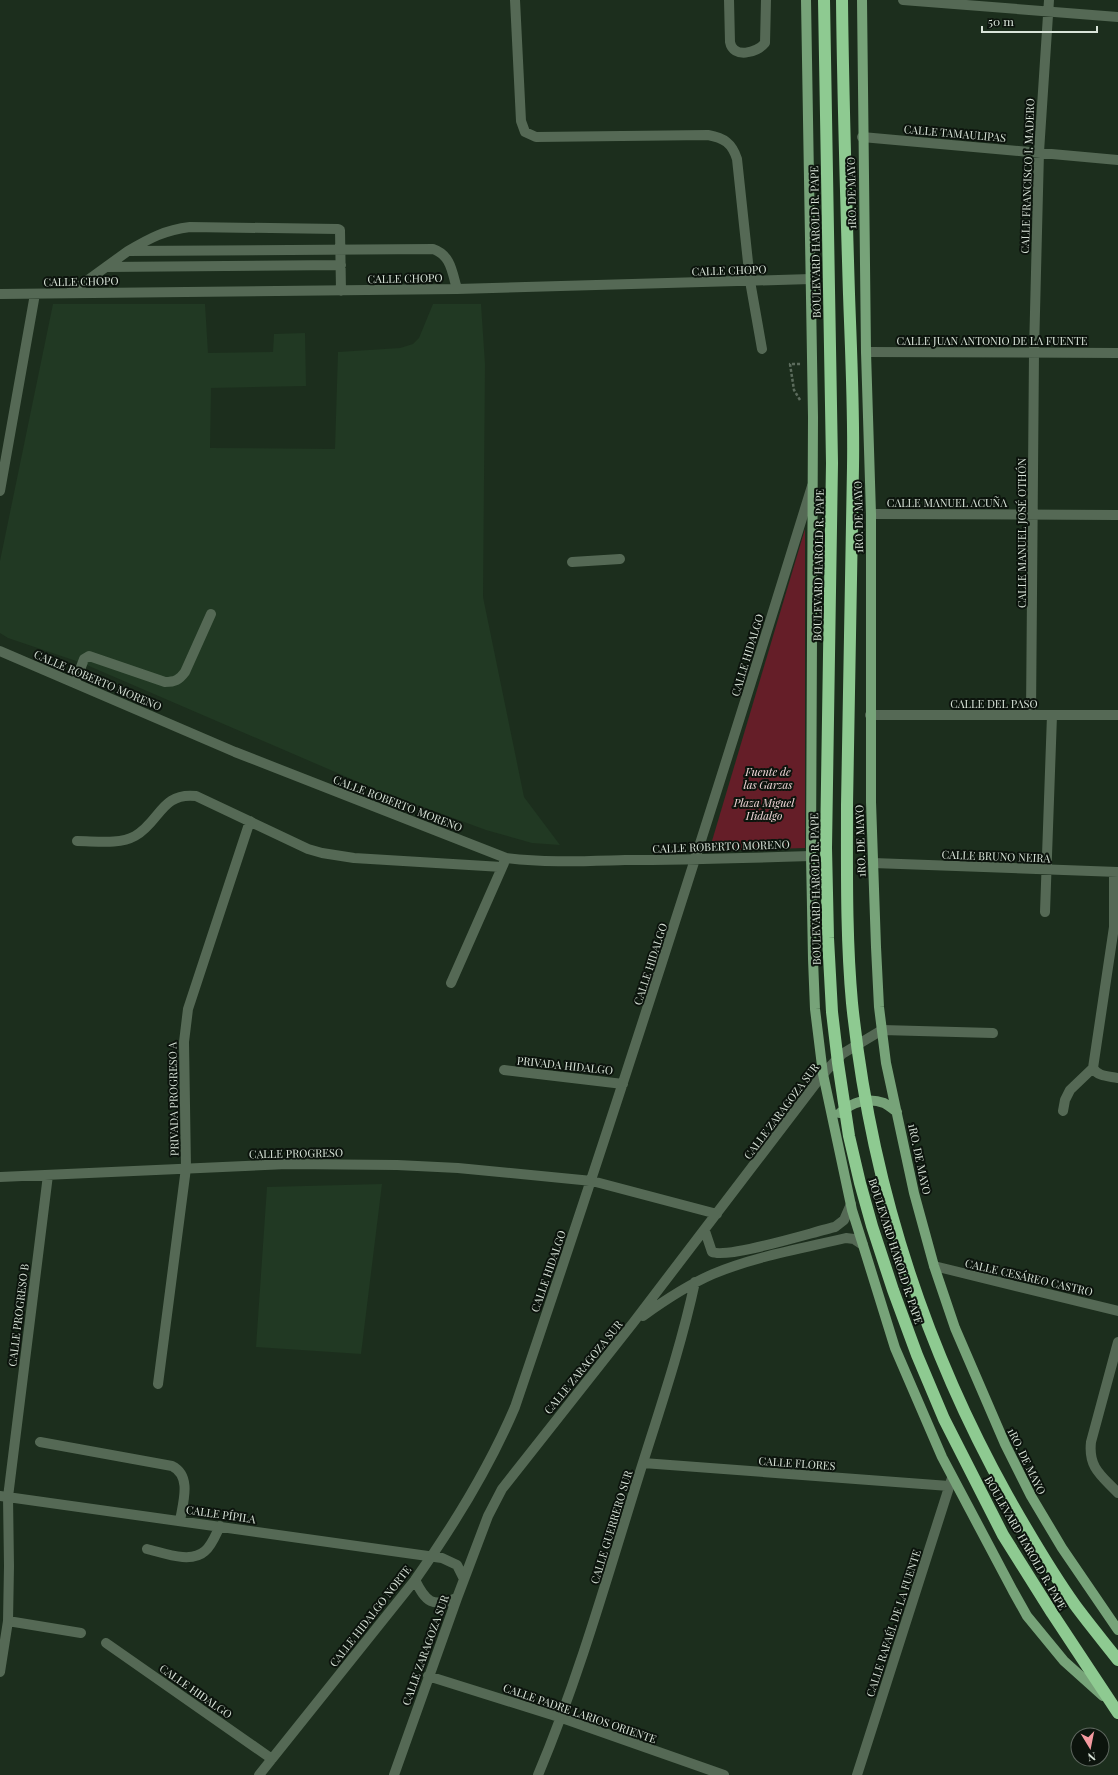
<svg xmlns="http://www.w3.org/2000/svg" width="1118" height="1775" font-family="'Playfair Display',serif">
  <rect width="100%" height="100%" fill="#1c2e1d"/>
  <path fill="#213923" d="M53,304H205L208,353L273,352L274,334L305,333L306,386L211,388L210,448L335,449L338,352L400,348L413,344L419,338L433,304H481L485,364L483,597L524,797L560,845L532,843L486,830L377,790L82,663L8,638L0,633V561Z
    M382,1184L361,1354L256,1347L267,1187Z"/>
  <path fill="#651e28" d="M805,529V848L709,851Z"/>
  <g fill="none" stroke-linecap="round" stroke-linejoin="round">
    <path stroke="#5c6c5d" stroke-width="2.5" stroke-dasharray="3 2" stroke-linecap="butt" d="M800,400L794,390L790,364H801"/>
    <path stroke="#556955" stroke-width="10" d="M515,0L521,121L525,132L536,137L708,135C724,138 732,143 737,159L750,281L762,349
      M729,0L730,42C733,59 757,53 765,43L766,0
      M903,0L1118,17
      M862,137L1118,160
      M128,251C150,238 165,230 190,227L338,229L340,230L341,291
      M106,267L341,265
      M70,293L128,251L433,249C451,255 452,272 457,289
      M0,294L457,289L811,279
      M866,352L1118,353
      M0,491L35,294
      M871,514L1118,515
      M572,562L620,559
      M0,651L235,752L506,858C545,863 586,861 625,860C687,860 749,858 811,856
      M75,683L84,659L89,656L165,682C175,682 179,680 185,672L211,614
      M870,715H1118
      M1031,715L1034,352L1039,152L1049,0
      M77,841C95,841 119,845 135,836C160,822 161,792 196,796L308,849L322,853L354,858L502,867
      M873,863L1118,872
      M1045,912L1052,715
      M451,983L504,863
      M1093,1068C1098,1077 1109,1076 1118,1078
      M504,1070L623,1084
      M1063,1111L1065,1100L1070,1090L1093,1068L1114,927V872
      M0,1177L287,1164L397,1165L458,1168L592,1181L717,1214
      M705,1231L712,1252C728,1259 813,1232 835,1227L844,1220L851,1204
      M934,1266L1118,1311
      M643,1316C665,1300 688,1285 713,1274C753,1257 804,1248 846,1238L854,1239L863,1245
      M1118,1342L1091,1442C1088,1468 1102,1476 1118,1493
      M158,1384L186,1168L184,1042L188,1009L250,821
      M40,1442L172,1466C192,1476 183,1502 180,1521
      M643,1463L949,1486
      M0,1496L442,1558L457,1565L464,1579
      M147,1549C164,1553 191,1564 205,1551C212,1545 216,1534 220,1526
      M415,1580C426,1602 432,1608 457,1598
      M8,1621L81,1633
      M106,1643L272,1759
      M0,1672L8,1621L9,1566L8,1497L48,1175
      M428,1676L562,1718L724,1775
      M259,1775L415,1580C454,1525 489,1468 515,1407C619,1101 717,794 812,486
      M394,1775L457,1598L488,1516L502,1489L633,1323L823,1074L842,1054L882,1030L993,1033
      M538,1775C577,1682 605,1585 635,1488C656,1420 680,1352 695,1282
      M857,1775L952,1478"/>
    <path stroke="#77a379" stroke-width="10" d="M806,0L813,417L811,856L813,959L815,1009L823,1074L852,1210L863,1245L895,1348L942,1457L1013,1591L1027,1616L1064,1661L1103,1696
      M862,0L866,352L871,514V802L876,947L879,1007L886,1063L914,1193L934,1266L955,1328L1005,1444L1031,1496L1062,1548L1118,1630
      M840,1113C852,1102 868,1097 884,1103C888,1105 893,1109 897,1112"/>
    <path stroke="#8eca91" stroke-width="12" d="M824,0L832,463L826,848L828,938L832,1012L838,1063L849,1136L860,1183L872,1226L893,1290L917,1355L944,1419L1003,1535L1052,1613L1118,1713
      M842,0C843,98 846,196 849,294C851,352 854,409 853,467C852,580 848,692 847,805C847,871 846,937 852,1003C870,1178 922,1342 1007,1495C1028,1532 1050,1570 1075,1605C1089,1624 1104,1642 1118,1660"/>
  </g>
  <g text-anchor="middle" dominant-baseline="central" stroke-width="4" stroke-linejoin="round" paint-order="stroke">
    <g font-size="11" fill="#d9e4d9" stroke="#0c140d">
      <text transform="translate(955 133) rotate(5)">CALLE TAMAULIPAS</text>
      <text transform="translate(1027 176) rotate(-88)">CALLE FRANCISCO I. MADERO</text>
      <text transform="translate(851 193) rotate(-91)">1RO. DE MAYO</text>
      <text transform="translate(815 242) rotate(-91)">BOULEVARD HAROLD R. PAPE</text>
      <text transform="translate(729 270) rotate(-2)">CALLE CHOPO</text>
      <text transform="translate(405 278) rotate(-1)">CALLE CHOPO</text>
      <text transform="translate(81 281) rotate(-1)">CALLE CHOPO</text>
      <text x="992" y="340">CALLE JUAN ANTONIO DE LA FUENTE</text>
      <text x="947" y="502">CALLE MANUEL ACUÑA</text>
      <text transform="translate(858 517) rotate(-91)">1RO. DE MAYO</text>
      <text transform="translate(1021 533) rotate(-90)">CALLE MANUEL JOSÉ OTHÓN</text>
      <text transform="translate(818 565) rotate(-89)">BOULEVARD HAROLD R. PAPE</text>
      <text transform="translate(747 655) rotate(-73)">CALLE HIDALGO</text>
      <text transform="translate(98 680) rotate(23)">CALLE ROBERTO MORENO</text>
      <text x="994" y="703">CALLE DEL PASO</text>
      <text transform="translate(398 803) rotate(21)">CALLE ROBERTO MORENO</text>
      <text transform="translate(860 841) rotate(-92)">1RO. DE MAYO</text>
      <text transform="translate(721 846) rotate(-2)">CALLE ROBERTO MORENO</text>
      <text transform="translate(996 856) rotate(2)">CALLE BRUNO NEIRA</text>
      <text transform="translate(815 889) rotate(-91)">BOULEVARD HAROLD R. PAPE</text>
      <text transform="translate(650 964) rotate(-72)">CALLE HIDALGO</text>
      <text transform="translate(565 1065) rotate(6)">PRIVADA HIDALGO</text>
      <text transform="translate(173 1099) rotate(-91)">PRIVADA PROGRESO A</text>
      <text transform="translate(781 1111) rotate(-53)">CALLE ZARAGOZA SUR</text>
      <text transform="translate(296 1153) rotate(-1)">CALLE PROGRESO</text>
      <text transform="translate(920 1159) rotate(78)">1RO. DE MAYO</text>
      <text transform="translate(896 1251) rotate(72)">BOULEVARD HAROLD R. PAPE</text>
      <text transform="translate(548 1271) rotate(-71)">CALLE HIDALGO</text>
      <text transform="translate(1029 1277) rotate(13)">CALLE CESÁREO CASTRO</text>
      <text transform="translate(18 1315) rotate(-83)">CALLE PROGRESO B</text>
      <text transform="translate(583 1367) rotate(-51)">CALLE ZARAGOZA SUR</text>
      <text transform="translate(1027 1461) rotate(64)">1RO. DE MAYO</text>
      <text transform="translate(797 1463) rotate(4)">CALLE FLORES</text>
      <text transform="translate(221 1514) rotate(8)">CALLE PÍPILA</text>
      <text transform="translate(611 1527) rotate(-73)">CALLE GUERRERO SUR</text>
      <text transform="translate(1026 1543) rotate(60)">BOULEVARD HAROLD R. PAPE</text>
      <text transform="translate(370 1616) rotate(-52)">CALLE HIDALGO NORTE</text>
      <text transform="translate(893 1623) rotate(-72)">CALLE RAFAÉL DE LA FUENTE</text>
      <text transform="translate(425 1650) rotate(-70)">CALLE ZARAGOZA SUR</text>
      <text transform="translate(196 1691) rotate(35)">CALLE HIDALGO</text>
      <text transform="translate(580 1713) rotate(19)">CALLE PADRE LARIOS ORIENTE</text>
    </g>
    <g font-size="11" font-style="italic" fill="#f3d9da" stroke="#0c140d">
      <text x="768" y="771">Fuente de<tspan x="768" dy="13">las Garzas</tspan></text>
      <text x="764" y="802">Plaza Miguel<tspan x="764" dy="13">Hidalgo</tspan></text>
    </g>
  </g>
  <g transform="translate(1090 1747) rotate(170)"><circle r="19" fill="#0c140d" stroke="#5e675f"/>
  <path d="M0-3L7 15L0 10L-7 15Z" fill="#f49aa0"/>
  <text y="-6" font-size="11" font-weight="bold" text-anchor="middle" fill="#d9e4d9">N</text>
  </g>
  <path d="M982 26v6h115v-6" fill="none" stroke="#d9e4d9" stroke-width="2"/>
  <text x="988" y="26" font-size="12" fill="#d9e4d9" stroke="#0c140d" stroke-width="3" paint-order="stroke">50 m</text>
</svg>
